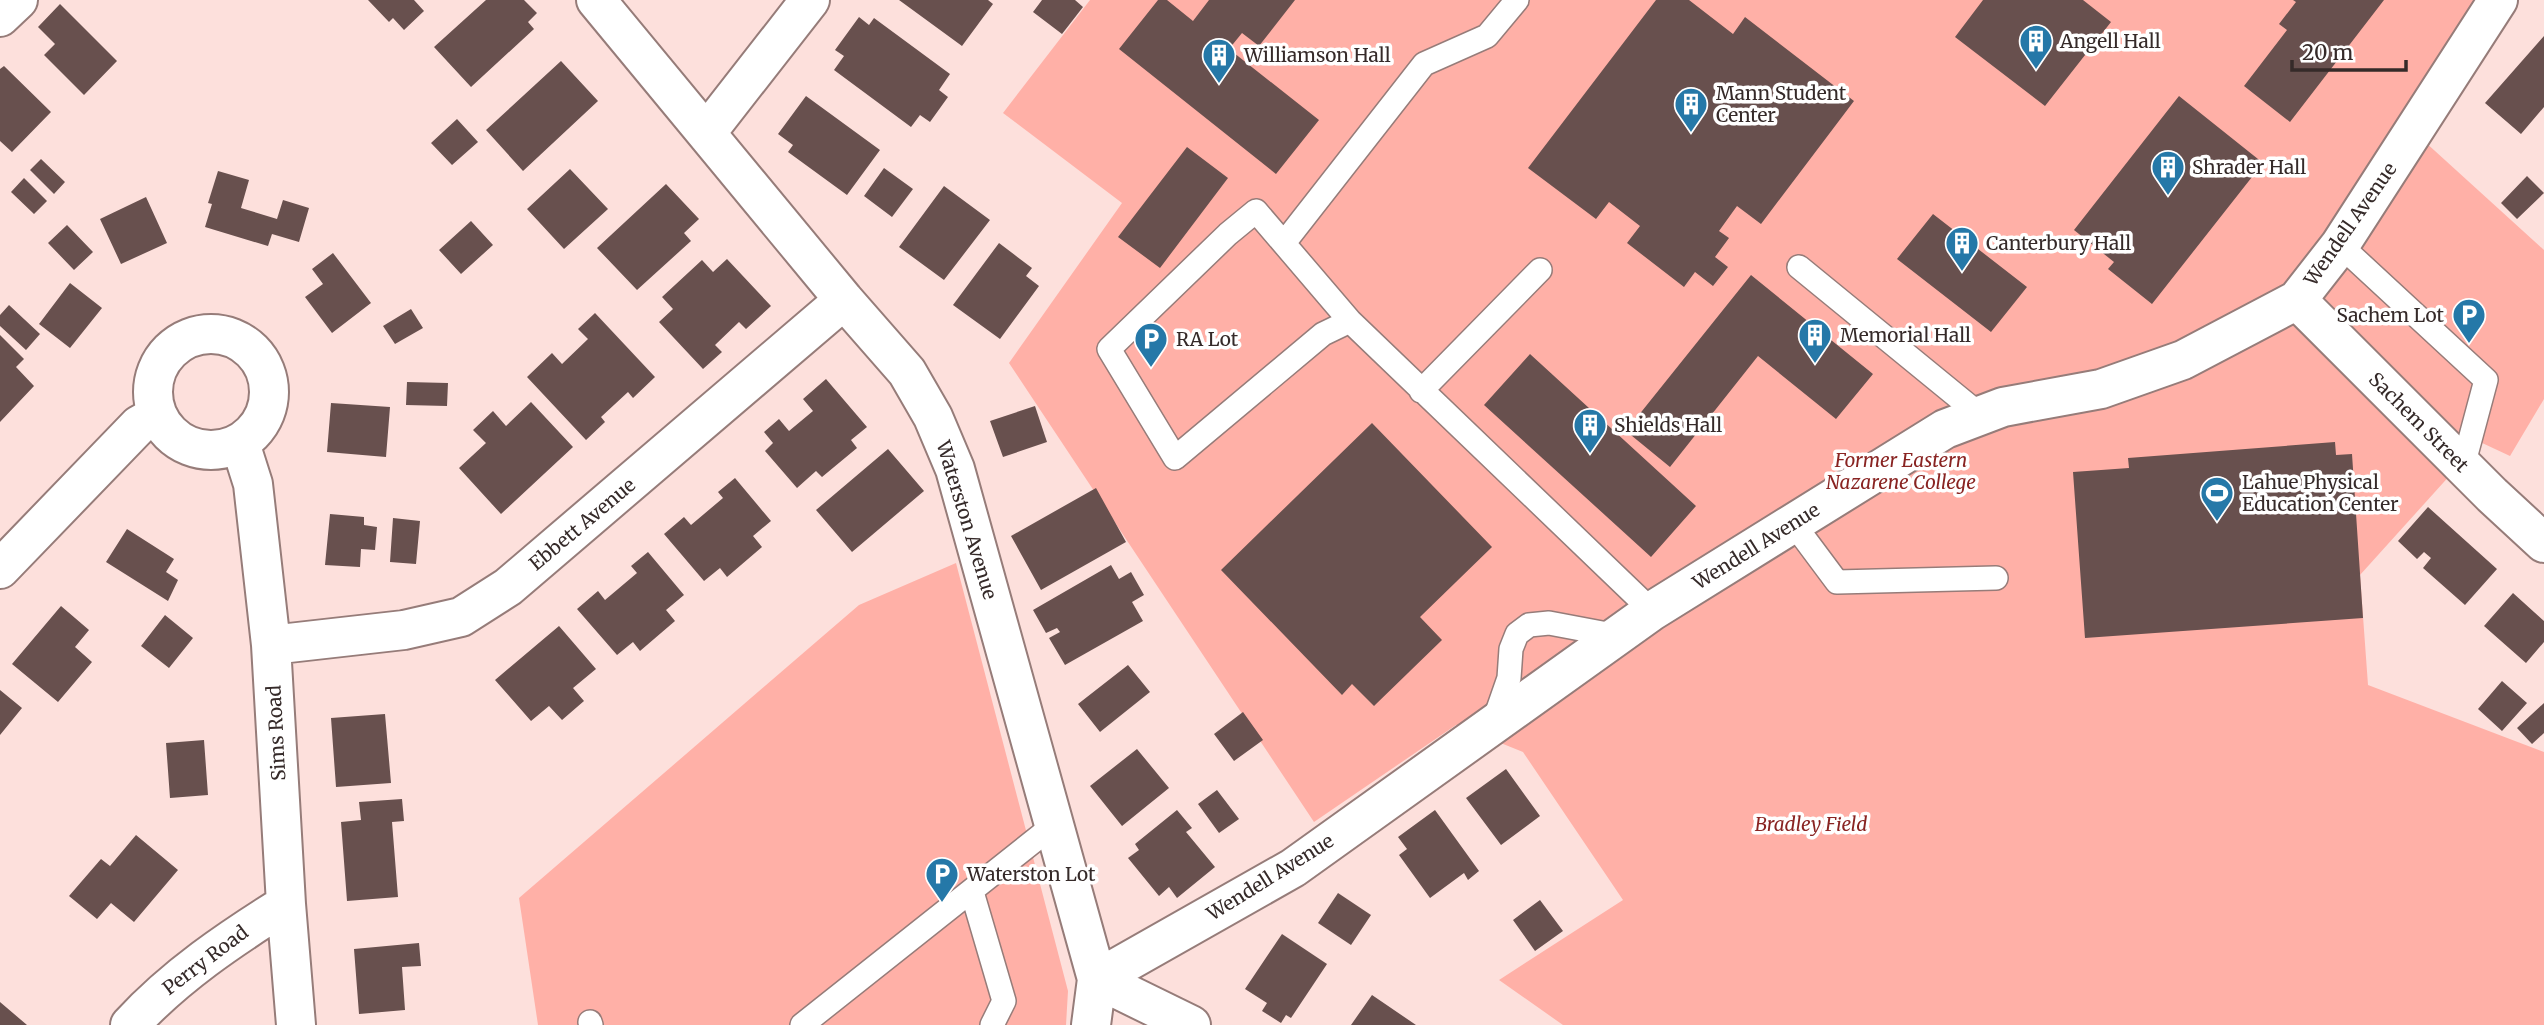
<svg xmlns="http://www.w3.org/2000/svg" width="2544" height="1025" font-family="Merriweather,serif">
  <rect width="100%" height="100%" fill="#fde0dc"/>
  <path fill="#ffb0a7" d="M1090,0H2476L2402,121L2544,250V399L2510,456L2480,442L2360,575L2368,685L2544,752V1025H1563L1499,980L1623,900L1523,752L1456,725L1314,822L1009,363L1122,203L1003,113Z
    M956,563L1068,991L1066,1025H538L519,898L859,605Z"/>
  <path fill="#68504e" d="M368,0H414L424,11L404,30L393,18L389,22Z
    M486,0H524L537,13L528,22L534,29L471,87L434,47Z
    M899,0H988L993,4L962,46Z
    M1042,0H1075L1083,7L1062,34L1033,12Z
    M1158,0H1167L1193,21L1209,0H1295L1259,46L1242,33L1229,49L1319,120L1276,174L1119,49Z
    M1656,0H1689L1733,34L1745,17L1854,101L1761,224L1737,206L1719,231L1729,238L1715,257L1728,267L1713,286L1695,272L1684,287L1627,243L1640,226L1609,202L1596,219L1528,168Z
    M1983,0H2083L2111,22L2045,106L1955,37Z
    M2293,0H2384L2290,122L2244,86L2287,30L2279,24L2296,2Z
    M60,4L117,61L84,95L44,55L55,44L38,27Z
    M859,17L869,25L874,18L950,74L939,90L948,97L930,122L920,115L911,127L834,70L844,56L835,50Z
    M2544,36V107L2521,134L2485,103Z
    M561,61L598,101L523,171L486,130Z
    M4,66L51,112L12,152L0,141V69Z
    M806,96L880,150L847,195L788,152L793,145L778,134Z
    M2179,96L2263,163L2152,304L2108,269L2114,262L2074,230Z
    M457,119L478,142L452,165L431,143Z
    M1187,147L1228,178L1160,268L1118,237Z
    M41,159L65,182L54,194L30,170Z
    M884,168L913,189L892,217L864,196Z
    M570,169L608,209L564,249L527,209Z
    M218,171L249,180L241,208L277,219L283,200L309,208L299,242L272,234L268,246L205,227L212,204L208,203Z
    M2527,176L2544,193L2517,219L2501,203Z
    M24,178L47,201L34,214L11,192Z
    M666,184L699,219L684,233L691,241L637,290L597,248Z
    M944,186L990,220L944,280L899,247Z
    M146,197L167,243L121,264L100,219Z
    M1933,214L2027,287L1991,332L1897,259Z
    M471,221L493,245L461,274L439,250Z
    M67,225L93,252L74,270L48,243Z
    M999,243L1032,268L1026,276L1039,286L1000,339L953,305Z
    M333,253L371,303L332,333L305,297L323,284L312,269Z
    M727,259L771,306L746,329L739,322L715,345L722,352L703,369L659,322L673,309L662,297L702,260L713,272Z
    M1751,275L1873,374L1836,419L1758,356L1670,467L1626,431Z
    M70,283L102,308L70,348L39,324Z
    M9,305L40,334L26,350L0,326V315Z
    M411,309L423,328L395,344L383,326Z
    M595,313L655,377L633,398L628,392L601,417L605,422L586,440L527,377L552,353L562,364L588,339L578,329Z
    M0,335L24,359L16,367L34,386L0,422Z
    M1530,354L1696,506L1651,557L1484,405Z
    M826,379L867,427L851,440L857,448L822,477L816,471L797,488L765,451L773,443L764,432L779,419L789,431L813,411L803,399Z
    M407,382L448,383L447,406L406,405Z
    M531,402L573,447L501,514L459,468L486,443L473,430L493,411L506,426Z
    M331,403L390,407L386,457L327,452Z
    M1035,406L1047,442L1003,457L990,421Z
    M1372,423L1492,547L1420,617L1442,640L1374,706L1352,684L1342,695L1221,570Z
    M2335,442L2336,455L2352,454L2363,618L2085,638L2073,472L2129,468L2128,458Z
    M888,449L924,491L852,552L816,510Z
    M735,478L771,521L753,536L762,547L727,577L720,568L704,581L664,534L684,517L691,525L723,498L718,492Z
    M1096,488L1126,542L1041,590L1011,536Z
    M2428,507L2497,569L2465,605L2423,568L2431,558L2424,552L2417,559L2398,541Z
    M330,514L364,517V525L377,527L375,550L361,549L360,567L325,565Z
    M393,518L420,521L416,564L390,562Z
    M127,529L174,559L166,572L178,580L168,601L106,562Z
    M648,552L684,595L666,610L675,621L640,651L633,642L617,655L577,609L598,591L605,600L637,573L631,566Z
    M1111,565L1119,579L1131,572L1144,595L1132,602L1143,621L1065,665L1049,638L1060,632L1057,628L1046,633L1033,610Z
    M2513,593L2544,621V642L2526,663L2484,626Z
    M61,606L89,630L75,647L92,662L58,702L12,664Z
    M165,615L193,638L169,668L141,646Z
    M559,626L596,669L573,688L584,701L562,720L549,706L531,721L495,680Z
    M1128,665L1150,692L1100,732L1078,704Z
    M2502,681L2527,703L2502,731L2478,709Z
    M0,690L22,708L0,735Z
    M2544,703V733L2532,744L2517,728Z
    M1243,712L1263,740L1234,761L1214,734Z
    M385,714L391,783L336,787L331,718Z
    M204,740L208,795L170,798L166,743Z
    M1137,749L1169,788L1122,826L1090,786Z
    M1506,769L1540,816L1501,845L1466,798Z
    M1217,790L1239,819L1219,833L1198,804Z
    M402,799L404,821L392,822L398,897L347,901L341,822L361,820L359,802Z
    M1177,810L1192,828L1186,832L1215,867L1177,898L1169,887L1159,896L1128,858L1139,850L1135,844Z
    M1435,810L1479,871L1468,880L1464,873L1430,898L1399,855L1407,849L1398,837Z
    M136,835L178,870L134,922L111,903L97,919L69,896L101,859L110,866Z
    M1338,893L1371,915L1351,945L1318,923Z
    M1540,900L1563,931L1535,951L1513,920Z
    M1282,934L1327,964L1291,1018L1286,1015L1281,1023L1262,1011L1267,1003L1245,989Z
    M419,943L421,966L402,967L405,1010L359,1014L354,949Z
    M1372,995L1416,1025H1351Z
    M0,1002L27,1025H0Z"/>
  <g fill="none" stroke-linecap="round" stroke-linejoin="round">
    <defs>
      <path id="service" d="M1284,243L1424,64L1487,36L1517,0
        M2340,245L2486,380L2463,466
        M1799,267L1980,415
        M1350,321L1323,334L1175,458L1109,349L1228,234L1256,211L1350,321L1652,611
        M1421,391L1540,270
        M1793,523L1837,582L1996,578
        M1494,721L1509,678L1511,649L1517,634L1529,625L1549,623L1618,636
        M972,892L1004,1001L992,1025
        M590,1022L591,1025
        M802,1025L1054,825"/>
      <path id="minor" d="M596,0L844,300L907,372L933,417L955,469L1097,979L1191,1025
        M0,17L18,0
        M707,132L810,0
        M2297,300L2492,495L2544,543
        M153 392a58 58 0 1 1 116 0a58 58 0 1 1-116 0Z
        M240,443L253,484L271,645L286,904L296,1025
        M0,569L139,425L157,415
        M271,645L404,630L461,617L508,587L844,300
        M130,1025C175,976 230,939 286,904
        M1091,1025L1097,979L1293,868L1652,611L1945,429L2003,407L2101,389L2183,360L2297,300L2340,245L2498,0"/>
    </defs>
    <use href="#service" stroke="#967c79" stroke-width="26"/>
    <use href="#minor" stroke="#967c79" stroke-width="42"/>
    <use href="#service" stroke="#fff" stroke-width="23"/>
    <use href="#minor" stroke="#fff" stroke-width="38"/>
  </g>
  <defs>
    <symbol id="building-pin" viewBox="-11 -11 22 30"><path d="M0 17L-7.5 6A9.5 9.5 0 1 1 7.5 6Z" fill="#2578a8" stroke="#fff"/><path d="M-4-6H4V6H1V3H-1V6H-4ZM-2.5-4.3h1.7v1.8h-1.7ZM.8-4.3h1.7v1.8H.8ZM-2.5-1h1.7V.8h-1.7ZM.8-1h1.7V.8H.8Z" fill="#fff"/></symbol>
    <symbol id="parking-pin" viewBox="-11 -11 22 30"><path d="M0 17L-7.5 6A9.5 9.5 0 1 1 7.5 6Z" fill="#2578a8" stroke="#fff"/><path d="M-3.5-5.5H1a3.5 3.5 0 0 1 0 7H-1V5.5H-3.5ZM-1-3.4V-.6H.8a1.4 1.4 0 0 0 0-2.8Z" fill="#fff"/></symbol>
    <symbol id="stadium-pin" viewBox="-11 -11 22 30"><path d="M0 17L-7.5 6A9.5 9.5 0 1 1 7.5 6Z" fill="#2578a8" stroke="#fff"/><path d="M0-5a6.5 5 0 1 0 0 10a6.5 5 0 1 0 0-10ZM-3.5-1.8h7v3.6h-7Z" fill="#fff"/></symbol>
  </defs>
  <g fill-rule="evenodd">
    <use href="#building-pin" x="2017" y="22" width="38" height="52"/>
    <use href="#building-pin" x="1200" y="36" width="38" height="52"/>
    <use href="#building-pin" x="1672" y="85" width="38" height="52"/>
    <use href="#building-pin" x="2149" y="148" width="38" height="52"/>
    <use href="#building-pin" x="1943" y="224" width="38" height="52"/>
    <use href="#parking-pin" x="2450" y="296" width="38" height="52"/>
    <use href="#building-pin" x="1796" y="316" width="38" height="52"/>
    <use href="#parking-pin" x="1132" y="320" width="38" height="52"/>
    <use href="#building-pin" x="1571" y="406" width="38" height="52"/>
    <use href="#stadium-pin" x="2198" y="474" width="38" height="52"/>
    <use href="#parking-pin" x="923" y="855" width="38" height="52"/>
  </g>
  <g text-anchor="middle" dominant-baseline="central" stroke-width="7" stroke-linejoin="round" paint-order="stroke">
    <g font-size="19" fill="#352a29" stroke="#fff" text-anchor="start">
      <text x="2060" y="41">Angell Hall</text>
      <text x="1244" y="55">Williamson Hall</text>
      <text x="1716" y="93">Mann Student<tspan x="1716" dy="22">Center</tspan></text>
      <text x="2192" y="167">Shrader Hall</text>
      <text x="1986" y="243">Canterbury Hall</text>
      <text x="2444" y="315" text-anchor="end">Sachem Lot</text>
      <text x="1840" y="335">Memorial Hall</text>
      <text x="1176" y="339">RA Lot</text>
      <text x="1614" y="425">Shields Hall</text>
      <text x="2242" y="482">Lahue Physical<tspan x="2242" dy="22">Education Center</tspan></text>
      <text x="967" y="874">Waterston Lot</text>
    </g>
    <g font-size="19" fill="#352a29" stroke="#fff">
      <text transform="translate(2350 224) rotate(-55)">Wendell Avenue</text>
      <text transform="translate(2419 422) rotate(45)">Sachem Street</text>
      <text transform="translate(967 520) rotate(73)">Waterston Avenue</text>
      <text transform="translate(582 524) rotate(-40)">Ebbett Avenue</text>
      <text transform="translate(1756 546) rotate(-32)">Wendell Avenue</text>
      <text transform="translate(276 733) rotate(-93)">Sims Road</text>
      <text transform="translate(1270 877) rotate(-32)">Wendell Avenue</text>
      <text transform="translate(205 960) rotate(-37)">Perry Road</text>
    </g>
    <g font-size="19" font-style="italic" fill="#892422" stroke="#fff">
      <text x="1901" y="460">Former Eastern<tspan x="1901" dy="22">Nazarene College</tspan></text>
      <text x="1811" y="824">Bradley Field</text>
    </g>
  </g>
  <path d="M2292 60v10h114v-10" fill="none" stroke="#352a29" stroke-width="3.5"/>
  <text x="2302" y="60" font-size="21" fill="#352a29" stroke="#ffffff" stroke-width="5" paint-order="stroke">20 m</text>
</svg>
